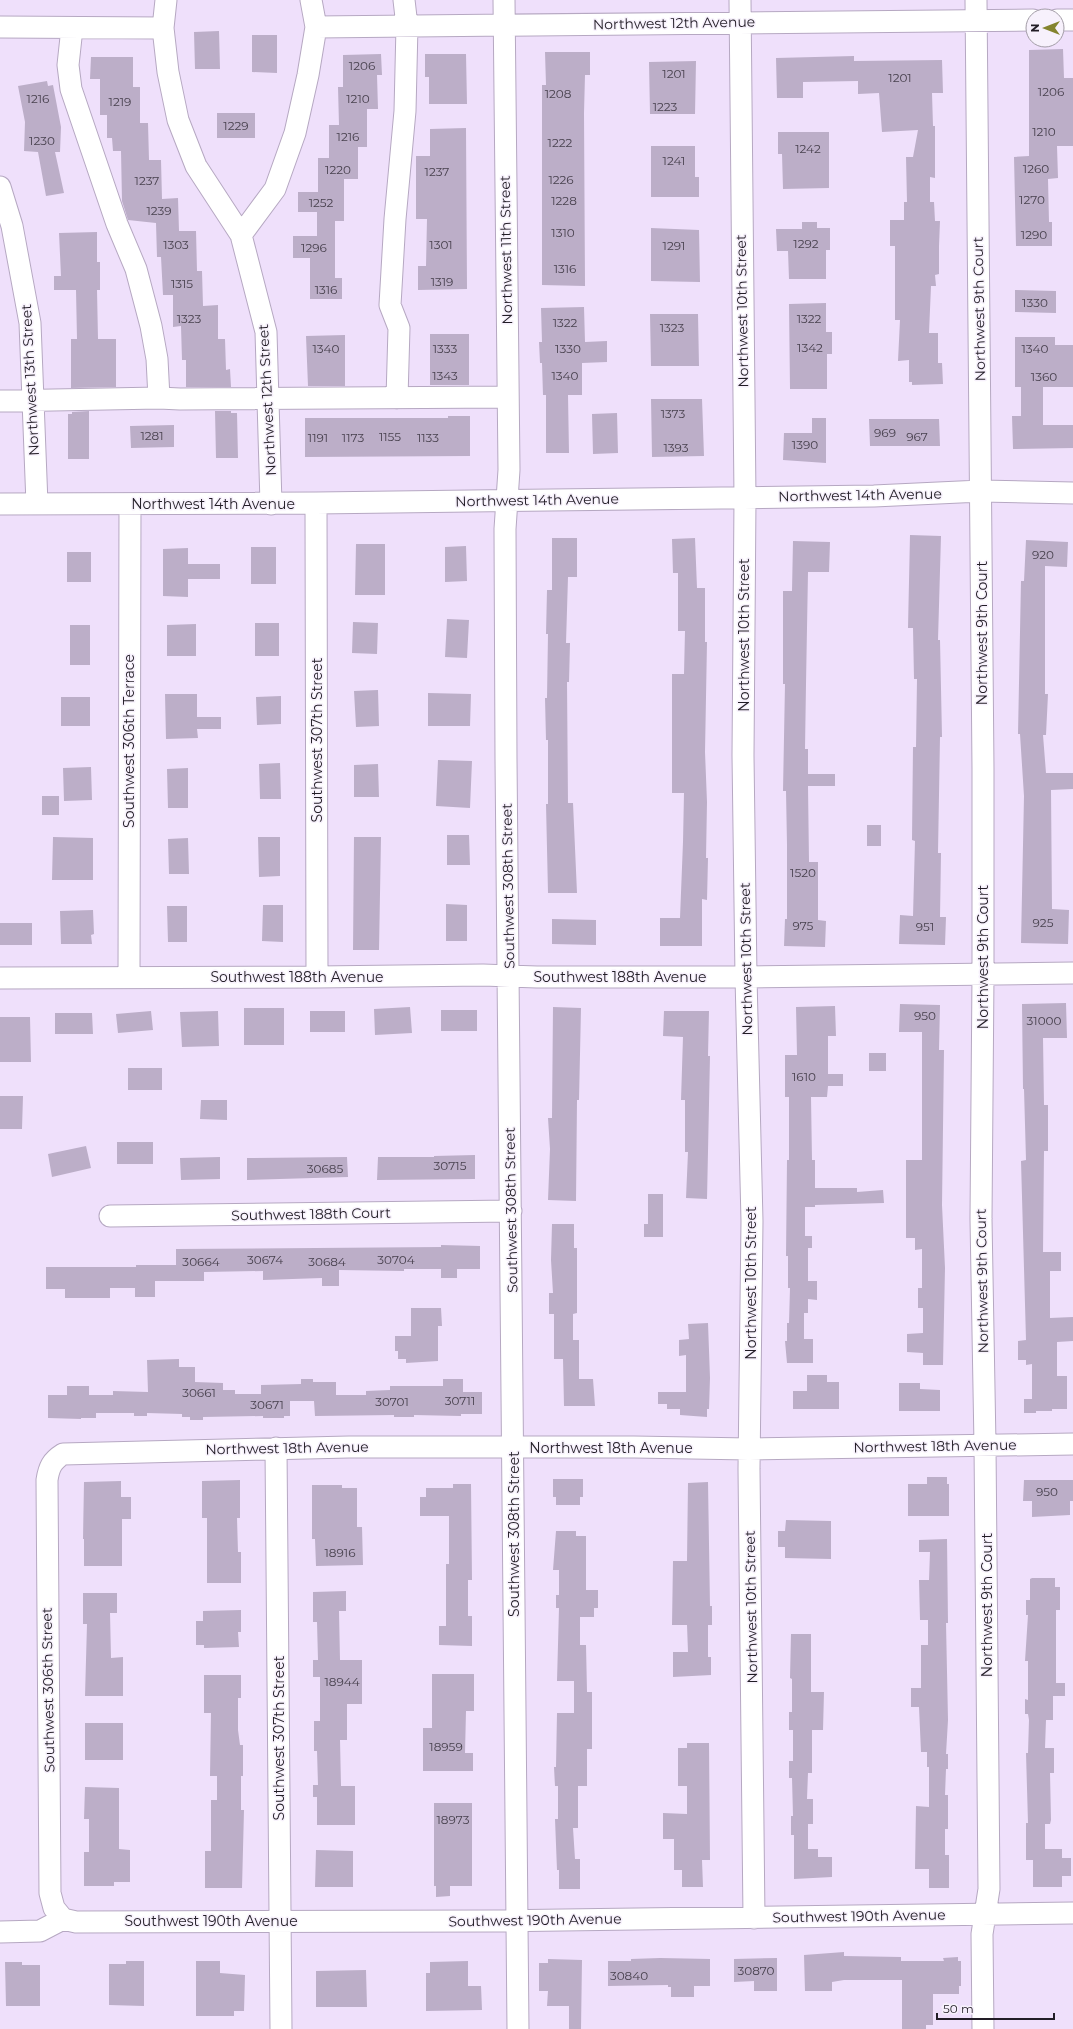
<svg xmlns="http://www.w3.org/2000/svg" width="1073" height="2029" font-family="Montserrat,sans-serif">
  <rect width="100%" height="100%" fill="#efe0fb"/>
  <path fill="#bcaec8" d="M219,31L220,69H195L194,32Z
    M252,35H277V73L252,72Z
    M1063,49L1064,78H1073V146H1057L1058,178L1048,179L1049,222H1052V246H1016L1014,157L1029,156V50Z
    M545,52H590V75H585L584,113L585,286L542,285V85H546Z
    M381,54L382,75H377L378,109H367V147H358V179H344V221H335V278H342V299H310V258H293V236H317V212H298V192H318V158H329V125H339L338,87H343V55Z
    M425,54H466L467,104H429V77H425Z
    M854,56V61L942,60L943,93H932L933,126H935V178L930,177V202H934L935,221H940L939,246V274L935,275L936,286H931L929,333H938V363H942L943,384L912,385V382H909V360L898,361L900,320H895V246H890V220H904V202H907L906,157H913L918,130L882,132L879,93L858,94V81L803,82V98H777L776,58Z
    M91,57H133V87H140V123H148L149,160H161L162,199L178,198L179,231H196L197,271H202L203,306L218,305V339H225L226,370L230,369L231,387H186V360H182L181,326L173,327V295H163L161,257H157L156,223L128,220L122,201L121,151H113L112,138H107V115H100V79H90Z
    M696,61L695,114H650L649,62Z
    M47,81L48,86L53,85L61,127L60,152H55L64,193L46,196L38,152L24,151L25,122L18,86Z
    M217,113H255V138H217Z
    M466,128L467,289L418,290V266H426L427,219H416V156H430V129Z
    M778,132H829V188L783,189L782,154H778Z
    M651,146H695V177H699V197H651Z
    M802,222H817V228H830V250H826V279H789L788,251H777L776,229H802Z
    M651,228L699,230L700,282L651,281Z
    M97,232V262H100V290H97L98,339H116V387L71,388V339H77L76,290H54V276H61L59,233Z
    M1015,290L1056,291V313L1015,312Z
    M826,303V332H832V354H827V389H790L789,304Z
    M584,307L585,342L607,341V362L582,363V395H568L569,453H546V395H543L542,363H540L539,342H542L541,308Z
    M650,314H698L699,366H651Z
    M430,334H469V385H430Z
    M345,335V386H308L306,336Z
    M1015,337H1055V345H1073V387H1043V425H1073V448L1013,449L1012,416H1021V387H1015Z
    M651,399H702L704,456L652,457Z
    M89,411V459H68V414H72V412Z
    M215,411H231V413H237L238,458H216Z
    M617,413L618,453L593,454L592,414Z
    M448,416H470V456L305,457V418H448Z
    M812,418H826V463L783,460L784,433H812Z
    M869,419H939L940,446H870Z
    M174,425V447L131,448L130,426Z
    M910,535L941,536L938,640H940L942,737H940L938,853H941L940,917H946L945,945L899,944L900,915L913,916L915,841L912,840L913,747H916L917,679H914L913,628H908Z
    M552,538H577V577H568L566,643H570L569,682H567L568,803H573L577,893H548L546,804H548V740H546L545,698H547L548,634H546L547,590H552Z
    M695,538L697,588H705V642H707L705,752L707,802L706,858H708L707,900L702,899V946H660V918H680L683,842L684,793H672V674H684L685,631H678V573H673L672,539Z
    M1026,540L1068,542L1067,567L1045,566V694H1048L1046,735H1043L1046,773H1073V789L1051,790L1052,909L1069,910L1068,944L1021,943L1024,796L1020,734H1018L1021,581H1024Z
    M793,541L830,542L829,572H808L806,684L805,749H808V774H835V786H808L809,862H818V920L826,921L825,947L784,946L785,919H787V845L786,791H783L785,684H783V591H792Z
    M356,544H385V595H355Z
    M466,546L467,581L445,582V547Z
    M251,547H276V584H251Z
    M188,548V564H220V579H188V597L163,596V549Z
    M67,552H91V582H67Z
    M447,619L469,620L467,658L445,657Z
    M353,622L378,623L377,654L352,653Z
    M255,623H279V656H255Z
    M196,624V656H167V625Z
    M70,625H90V665H70Z
    M378,690L379,726L356,727L354,691Z
    M428,693L471,694L470,726H428Z
    M165,694H197V717H221V729H197L198,738L166,739Z
    M281,696V724L257,725L256,697Z
    M61,697H90V726H61Z
    M438,760L472,761L470,808L436,806Z
    M280,763L281,799H260L259,764Z
    M378,764L379,797H354V765Z
    M91,767L92,800L64,801L63,768Z
    M188,768V808H168L167,769Z
    M42,796H59V815H42Z
    M867,825H881V846H867Z
    M447,835H469L470,865H447Z
    M53,837L93,838V880H52Z
    M258,837H280V876L259,877Z
    M354,837H381L379,950H353Z
    M188,838L189,874H169L168,839Z
    M446,904L467,905V941H446Z
    M263,905H283V942L262,941Z
    M167,906H187V942H168Z
    M93,910L94,934L91,935L92,944H61L60,911Z
    M552,919L596,920V945L552,944Z
    M0,923H32V945H0Z
    M1066,1003L1067,1038H1043L1044,1105H1048V1151H1044L1043,1252H1061V1271H1050V1318L1073,1317V1341L1057,1342V1376H1067V1409H1052V1411H1036V1413H1024V1399H1032V1364L1026,1365V1360H1018V1341L1026,1340L1021,1161L1026,1160L1024,1089H1023L1022,1004Z
    M900,1004L940,1005L939,1050H944L942,1205L945,1268L943,1365H923V1353L907,1352V1334L923,1333V1308H918V1288H922V1249L915,1250V1238H906V1160H922V1032H899Z
    M835,1006L836,1036H828V1074H843V1086H828L827,1097H811L812,1160H815V1188H857V1192L883,1190L884,1203L815,1205V1207H805V1236H812V1248H808V1281H817V1300L808,1299V1313H804V1339H813V1363H787L785,1341H787V1323H789L790,1288H788V1256H786L787,1160H789V1097H785V1055H797L796,1007Z
    M410,1007L412,1033L375,1035L374,1009Z
    M553,1007L581,1008L579,1100H577L576,1201L548,1200L550,1149L548,1118H552Z
    M244,1008H284V1045H244Z
    M441,1010H477V1031H441Z
    M151,1011L153,1030L118,1033L116,1014Z
    M218,1011L219,1046L182,1047L180,1012Z
    M310,1011H345V1032H310Z
    M664,1011H709L708,1056H710L707,1199L686,1198L688,1152H685V1100H681L683,1037L663,1036Z
    M55,1013H92L93,1034H55Z
    M0,1017H30L31,1062H0Z
    M869,1053H886V1071H869Z
    M128,1068H162V1090H128Z
    M0,1096H23L22,1129H0Z
    M201,1100H227V1120L200,1119Z
    M117,1142H153V1164H117Z
    M86,1146L91,1168L52,1177L48,1154Z
    M475,1155V1179L377,1180L378,1157H434V1156Z
    M220,1157V1179L181,1180L180,1158Z
    M347,1157L348,1177L247,1180V1158Z
    M648,1194H663V1237H644V1224H648Z
    M552,1224H574V1248H577V1313L573,1314V1340H579V1379H593L595,1406H564L563,1359H554V1314H549V1293H553L551,1260Z
    M441,1245L480,1246V1269H457V1278H441V1269H404V1271L339,1270V1286H322V1278L263,1280V1271L204,1272V1281H155V1297H135V1288H110V1298H65V1289H46V1267H136V1265H176V1249L441,1247Z
    M411,1308H441L442,1326H438V1361L406,1363V1359H398V1351H395V1336H411Z
    M708,1323L710,1378L709,1409H707V1417L680,1415V1409H667V1404H658V1392H686V1355L679,1356V1340L689,1339L688,1324Z
    M179,1359V1367H195V1382L223,1383V1390H235V1394H261V1385L301,1384V1379H313V1382H336V1395H366V1391L390,1390V1386H443V1379H463V1392H482V1414H461V1416L414,1415V1417H394V1415L315,1416L314,1401H290V1416H284V1418H263V1416L203,1417V1420H190V1417H182V1414L147,1413V1416H134V1413H96V1418H81V1419L48,1418V1395H67V1386H89V1395H113V1391L148,1392L147,1360Z
    M807,1375H827V1382H839V1409H793V1391H807Z
    M899,1383H920V1389L940,1390V1411H899Z
    M927,1477H947V1484H949V1516H908V1484H927Z
    M553,1479H583V1497H580V1505H556V1497H553Z
    M240,1480V1518H237L238,1552H241V1583H207V1518H202V1481Z
    M1024,1480H1073V1501H1070V1515L1032,1517V1501H1023Z
    M121,1481V1497H131V1519H122V1566H84V1539H83L84,1482Z
    M708,1482L710,1606H712V1625H708V1657H711V1675L673,1677V1652H688L687,1625H672L673,1561H687L688,1483Z
    M453,1484H471L472,1580H468V1616H472V1646L439,1645V1626H446V1564H449V1516H420V1497H426V1488H453Z
    M312,1485H342V1488H357V1527H362L363,1565L316,1566L315,1539H312Z
    M786,1520L831,1521V1559L785,1558V1547H778V1531H785Z
    M556,1531H576V1536H586V1590H598V1608H594V1617H580V1645H586L587,1692H592V1749H587V1786H578V1828H573L575,1859H580V1889H559V1870H557L555,1819H558V1786H555L554,1767H556L557,1713H574V1681H557L559,1608H556V1595H559V1570H553Z
    M947,1539L948,1623H946L948,1720L946,1754H948V1769H946L945,1795H948V1829H945V1855H949V1888H929V1869H915L916,1806L929,1807V1767H927V1752H921L919,1707H911V1688H921V1645H928V1620H920L919,1580H929L930,1552H919V1540Z
    M1032,1578H1055V1587H1060V1610H1056V1683H1065V1696H1053V1720H1046L1045,1748H1054V1773H1050L1051,1820L1050,1824H1045V1849H1062V1858H1071V1876H1062V1887H1033V1860H1026V1823H1028L1026,1753H1028L1029,1720L1028,1714H1025V1699L1028,1700V1661H1025L1028,1615H1026V1600H1030V1579Z
    M346,1591V1611H339L340,1660H362V1704H347V1740H340L341,1786H355V1825H317V1797H313V1785H318L317,1751H314V1721H320V1677H313V1660H318L317,1622H313V1592Z
    M83,1593H117V1613H110L111,1658L123,1657V1696H85L87,1624H83Z
    M241,1610V1632H238L239,1647L204,1648V1645H196V1621H203V1611Z
    M791,1634H811V1692H824L823,1730H812V1773H808L807,1799H813V1824H808V1849H818V1857H832V1877L794,1879V1835H791V1816H793L792,1778H789V1761H793V1730H789V1712H792V1679L790,1678Z
    M432,1674H474V1711H466L465,1753H473V1771H423V1728H432Z
    M204,1675H241V1698H238V1730L240,1745H243V1776H241V1810H244L242,1888H205V1851H211V1800H217V1776H210L211,1713H204Z
    M85,1723H123V1760H85Z
    M687,1743H709L710,1860H702L703,1887H682V1870H674V1839H663V1813L687,1814V1786H678V1748H687Z
    M85,1787L119,1788V1849L130,1850V1882H114V1886H84V1852H89V1819H84Z
    M434,1803H472V1886H450V1896L436,1897V1886H434Z
    M316,1850L353,1851V1887H315Z
    M844,1952V1956L901,1957V1961H944L943,1958L958,1957V1961H961V1986H959V1994H933V2025H926V2029H902V1980H844L832,1982V1991H805L804,1955Z
    M660,1958L710,1959V1986H694V1997H671V1987H668V1985L608,1986V1961H631V1959Z
    M777,1958V1991H754V1981L734,1982V1959Z
    M548,1959L582,1960L581,2029H569V2006H547L548,1991H539V1963H548Z
    M126,1961H144V2006L109,2005V1964H126Z
    M196,1961H220V1973L245,1975L244,2011H234V2016H196Z
    M468,1961V1986H481L482,2010L426,2011V1973H430V1962Z
    M5,1962H22V1965H40V2006H6Z
    M366,1970L367,2007H316V1971Z"/>
  <g fill="none" stroke-linecap="round" stroke-linejoin="round">
    <defs>
      <path id="minor" d="M166,0L163,28L168,72L178,120L196,166L241,235L266,332L271,504
        M504,0L509,470L505,529L506,759L518,2029
        M740,0L745,498L743,755L746,977L752,1221L749,1469L754,1918
        M976,0L983,769V975L981,1219L985,1445L989,1889L982,1934L983,2029
        M1057,20H1073
        M0,27L163,28
        M316,27L1033,20
        M72,28L68,65L71,89L117,224L136,269L151,326L157,359L159,398
        M0,187L12,226L30,323L37,504
        M241,235L275,189L295,133L308,75L316,27L311,0
        M397,398L399,328L390,305L395,219L405,111L407,26L404,0
        M0,401L159,398L180,399L508,397
        M316,503L317,977
        M0,504L316,503L874,496L981,491L1073,493
        M129,977L130,504
        M0,978L317,977L483,975L537,977H746L1073,973
        M110,1216L511,1211
        M276,1448L281,2029
        M63,1919L54,1908L50,1893L47,1480C49,1467 52,1461 63,1454L349,1447H634L749,1449L1073,1444
        M0,1932L40,1931L63,1919L76,1922L495,1921L1073,1913"/>
    </defs>
    <use href="#minor" stroke="#b6a8c2" stroke-width="23"/>
    <use href="#minor" stroke="#fff" stroke-width="21"/>
  </g>
  <g text-anchor="middle" dominant-baseline="central" stroke-width="3" stroke-linejoin="round" paint-order="stroke">
    <g font-size="12" fill="#48414e">
      <text x="362" y="65">1206</text>
      <text x="674" y="73">1201</text>
      <text x="900" y="77">1201</text>
      <text x="1051" y="91">1206</text>
      <text x="558" y="93">1208</text>
      <text x="38" y="98">1216</text>
      <text x="358" y="98">1210</text>
      <text x="120" y="101">1219</text>
      <text x="665" y="106">1223</text>
      <text x="236" y="125">1229</text>
      <text x="1044" y="131">1210</text>
      <text x="348" y="136">1216</text>
      <text x="42" y="140">1230</text>
      <text x="560" y="142">1222</text>
      <text x="808" y="148">1242</text>
      <text x="674" y="160">1241</text>
      <text x="1036" y="168">1260</text>
      <text x="338" y="169">1220</text>
      <text x="437" y="171">1237</text>
      <text x="561" y="179">1226</text>
      <text x="147" y="180">1237</text>
      <text x="1032" y="199">1270</text>
      <text x="564" y="200">1228</text>
      <text x="321" y="202">1252</text>
      <text x="159" y="210">1239</text>
      <text x="563" y="232">1310</text>
      <text x="1034" y="234">1290</text>
      <text x="806" y="243">1292</text>
      <text x="176" y="244">1303</text>
      <text x="441" y="244">1301</text>
      <text x="674" y="245">1291</text>
      <text x="314" y="247">1296</text>
      <text x="565" y="268">1316</text>
      <text x="442" y="281">1319</text>
      <text x="182" y="283">1315</text>
      <text x="326" y="289">1316</text>
      <text x="1035" y="302">1330</text>
      <text x="189" y="318">1323</text>
      <text x="809" y="318">1322</text>
      <text x="565" y="322">1322</text>
      <text x="672" y="327">1323</text>
      <text x="810" y="347">1342</text>
      <text x="326" y="348">1340</text>
      <text x="445" y="348">1333</text>
      <text x="568" y="348">1330</text>
      <text x="1035" y="348">1340</text>
      <text x="445" y="375">1343</text>
      <text x="565" y="375">1340</text>
      <text x="1044" y="376">1360</text>
      <text x="673" y="413">1373</text>
      <text x="885" y="432">969</text>
      <text x="152" y="435">1281</text>
      <text x="390" y="436">1155</text>
      <text x="917" y="436">967</text>
      <text x="318" y="437">1191</text>
      <text x="353" y="437">1173</text>
      <text x="428" y="437">1133</text>
      <text x="805" y="444">1390</text>
      <text x="676" y="447">1393</text>
      <text x="1043" y="554">920</text>
      <text x="803" y="872">1520</text>
      <text x="1043" y="922">925</text>
      <text x="803" y="925">975</text>
      <text x="925" y="926">951</text>
      <text x="925" y="1015">950</text>
      <text x="1044" y="1020">31000</text>
      <text x="804" y="1076">1610</text>
      <text x="450" y="1165">30715</text>
      <text x="325" y="1168">30685</text>
      <text x="265" y="1259">30674</text>
      <text x="396" y="1259">30704</text>
      <text x="201" y="1261">30664</text>
      <text x="327" y="1261">30684</text>
      <text x="199" y="1392">30661</text>
      <text x="460" y="1400">30711</text>
      <text x="392" y="1401">30701</text>
      <text x="267" y="1404">30671</text>
      <text x="1047" y="1491">950</text>
      <text x="340" y="1552">18916</text>
      <text x="342" y="1681">18944</text>
      <text x="446" y="1746">18959</text>
      <text x="453" y="1819">18973</text>
      <text x="756" y="1970">30870</text>
      <text x="629" y="1975">30840</text>
    </g>
    <g font-size="14" fill="#221d26" stroke="#f7f1fc">
      <text transform="translate(674 23) rotate(-1)">Northwest 12th Avenue</text>
      <text transform="translate(506 250) rotate(-91)">Northwest 11th Street</text>
      <text transform="translate(979 309) rotate(-91)">Northwest 9th Court</text>
      <text transform="translate(742 311) rotate(-91)">Northwest 10th Street</text>
      <text transform="translate(30 380) rotate(-93)">Northwest 13th Street</text>
      <text transform="translate(267 400) rotate(-93)">Northwest 12th Street</text>
      <text transform="translate(860 495) rotate(-1)">Northwest 14th Avenue</text>
      <text transform="translate(537 500) rotate(-1)">Northwest 14th Avenue</text>
      <text x="213" y="504">Northwest 14th Avenue</text>
      <text transform="translate(982 633) rotate(-90)">Northwest 9th Court</text>
      <text transform="translate(744 635) rotate(-90)">Northwest 10th Street</text>
      <text transform="translate(317 740) rotate(-90)">Southwest 307th Street</text>
      <text transform="translate(129 741) rotate(-90)">Southwest 306th Terrace</text>
      <text transform="translate(508 886) rotate(-91)">Southwest 308th Street</text>
      <text transform="translate(983 957) rotate(-90)">Northwest 9th Court</text>
      <text transform="translate(746 959) rotate(-91)">Northwest 10th Street</text>
      <text x="297" y="977">Southwest 188th Avenue</text>
      <text x="620" y="977">Southwest 188th Avenue</text>
      <text transform="translate(511 1210) rotate(-91)">Southwest 308th Street</text>
      <text transform="translate(311 1214) rotate(-1)">Southwest 188th Court</text>
      <text transform="translate(982 1281) rotate(-91)">Northwest 9th Court</text>
      <text transform="translate(751 1283) rotate(-90)">Northwest 10th Street</text>
      <text transform="translate(935 1446) rotate(-1)">Northwest 18th Avenue</text>
      <text transform="translate(287 1448) rotate(-1)">Northwest 18th Avenue</text>
      <text x="611" y="1448">Northwest 18th Avenue</text>
      <text transform="translate(514 1534) rotate(-90)">Southwest 308th Street</text>
      <text transform="translate(987 1605) rotate(-90)">Northwest 9th Court</text>
      <text transform="translate(751 1607) rotate(-91)">Northwest 10th Street</text>
      <text transform="translate(48 1690) rotate(-91)">Southwest 306th Street</text>
      <text transform="translate(279 1738) rotate(-90)">Southwest 307th Street</text>
      <text transform="translate(859 1916) rotate(-1)">Southwest 190th Avenue</text>
      <text transform="translate(535 1920) rotate(-1)">Southwest 190th Avenue</text>
      <text x="211" y="1921">Southwest 190th Avenue</text>
    </g>
  </g>
  <g transform="translate(1045 28) rotate(270)"><circle r="19" fill="#f7f1fc" stroke="#a29ca6"/>
  <path d="M0-3L7 15L0 10L-7 15Z" fill="#84842e"/>
  <text y="-6" font-size="11" font-weight="bold" text-anchor="middle" fill="#221d26">N</text>
  </g>
  <path d="M937 2013v6h117v-6" fill="none" stroke="#221d26" stroke-width="2"/>
  <text x="943" y="2013" font-size="12" fill="#221d26" stroke="#f7f1fc" stroke-width="3" paint-order="stroke">50 m</text>
</svg>
